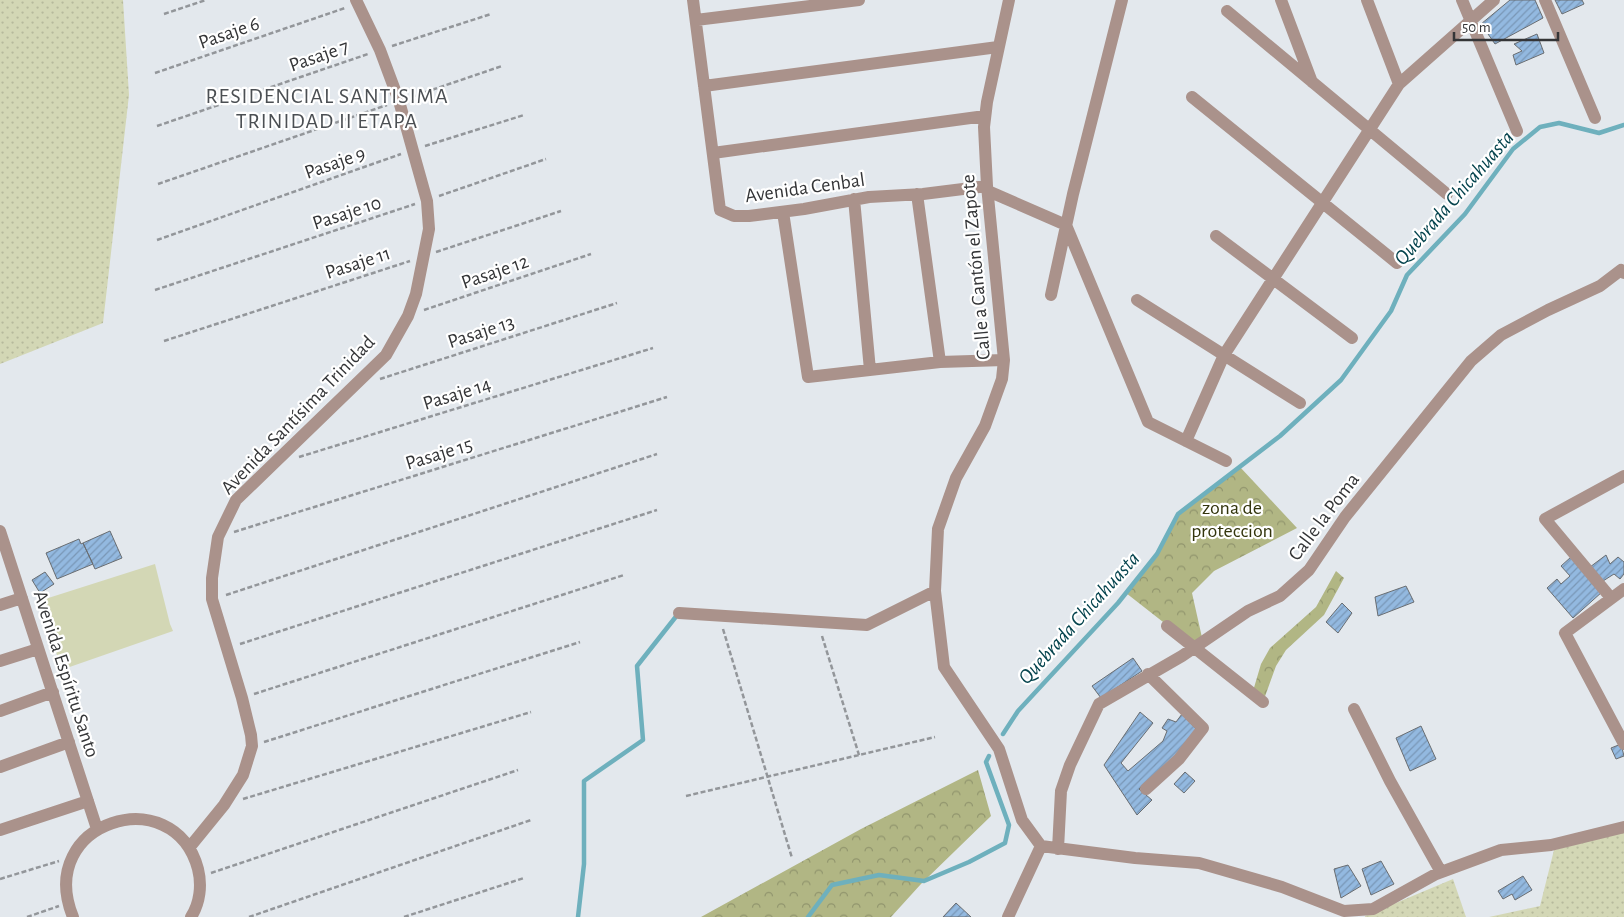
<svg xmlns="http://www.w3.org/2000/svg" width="1624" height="917" font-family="'Alegreya Sans',sans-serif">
  <defs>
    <pattern id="grass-dots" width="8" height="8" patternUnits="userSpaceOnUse" patternTransform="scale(1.25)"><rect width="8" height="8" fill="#d3d7b5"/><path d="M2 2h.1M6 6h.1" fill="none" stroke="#b6b99c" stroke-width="1.8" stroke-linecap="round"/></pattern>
    <pattern id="forest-crowns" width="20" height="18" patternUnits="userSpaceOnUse" patternTransform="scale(1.25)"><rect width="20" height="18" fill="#b1b684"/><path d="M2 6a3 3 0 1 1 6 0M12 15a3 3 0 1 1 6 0" fill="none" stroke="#91956d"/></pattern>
    <pattern id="building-hatch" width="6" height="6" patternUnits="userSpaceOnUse" patternTransform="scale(1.25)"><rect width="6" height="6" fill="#93b9e0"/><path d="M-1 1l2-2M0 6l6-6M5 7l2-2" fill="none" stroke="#7997b6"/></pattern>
  </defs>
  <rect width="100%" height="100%" fill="#e3e8ed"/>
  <path fill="url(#grass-dots)" d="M0,0H123L129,95L103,323L0,364Z
    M1624,832V917H1489L1540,906L1554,850Z
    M1453,879L1466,917H1365V916Z"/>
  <path fill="url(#forest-crowns)" d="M1240,467L1297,528L1214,571L1192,593L1203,642L1195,647L1126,593L1157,554L1181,512Z
    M1336,571L1344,578L1324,615L1286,650L1276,666L1263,702L1253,691L1261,664L1270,648L1316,607Z
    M978,770L991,816L921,884L891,917H701L861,829Z"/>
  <path fill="#d3d7b5" d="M155,564L170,624L173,631L61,670L42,600Z"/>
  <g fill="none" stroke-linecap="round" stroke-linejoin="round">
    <path stroke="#6eb0bd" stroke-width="4.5" d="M1003,734L1018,711L1118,603L1157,554L1178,514L1280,436L1341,380L1391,311L1407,275L1465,214L1513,149L1540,127L1559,123L1599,133L1624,125
      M578,917L584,864V781L643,740L637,666L678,614
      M808,917L832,885L879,875L924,881L969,862L1005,843L1009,825L986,762L989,756"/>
  </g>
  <path fill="url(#building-hatch)" stroke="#696d71" d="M1510,0H1535L1543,18L1495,44L1481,24Z
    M1555,0H1582L1584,4L1562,14Z
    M1537,34L1544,53L1516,65L1513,55L1522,51L1514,44Z
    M110,531L122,558L95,569L83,543Z
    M79,539L81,544L83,543L93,564L57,579L46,553Z
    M1606,555L1610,564L1618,557L1624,562V574L1620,579L1614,574L1603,581L1590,567Z
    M1571,557L1602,592L1573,618L1547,588L1557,579L1561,584L1570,576L1561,566Z
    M45,572L54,584L40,593L32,580Z
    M1406,586L1414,602L1378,616L1375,597Z
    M1342,603L1352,613L1338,633L1326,622Z
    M1133,658L1142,671L1101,698L1092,686Z
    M1140,712L1153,723L1121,763L1128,771L1163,741L1167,731L1162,728L1168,719L1176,722L1182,714L1196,729L1177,756L1139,789L1152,800L1137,815L1104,765Z
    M1421,726L1436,759L1410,771L1396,738Z
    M1621,744L1624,756L1616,759L1611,748Z
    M1185,772L1195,781L1184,793L1174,784Z
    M1381,861L1394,884L1371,895L1362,869Z
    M1348,865L1361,886L1341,898L1334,869Z
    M1523,876L1532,890L1515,900L1512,894L1503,899L1498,891Z
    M956,903L971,917H943Z"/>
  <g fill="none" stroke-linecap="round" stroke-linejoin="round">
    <path stroke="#93969a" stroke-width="2.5" stroke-dasharray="5 2.5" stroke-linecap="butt" d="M164,14L206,0
      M392,46L491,14
      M155,73L345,8
      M411,97L502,66
      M157,126L368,54
      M425,146L524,115
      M158,184L387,105
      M439,196L546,159
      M157,240L401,154
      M436,252L561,211
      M155,290L415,204
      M424,310L591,254
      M164,341L410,261
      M380,379L617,303
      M299,457L653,348
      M234,532L667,397
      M226,595L657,454
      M723,629L792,858
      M822,636L859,755
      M240,644L657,510
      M254,694L624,575
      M264,742L580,642
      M686,796L935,737
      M243,799L531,712
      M211,873L518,770
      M0,879L59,861
      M27,917L59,906
      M249,917L531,820
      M404,917L524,878"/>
    <path stroke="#aa928b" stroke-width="12" d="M693,0L720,210L734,216H749L804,209L869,197L923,194L987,186
      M1009,0L987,102L984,127L987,186L1004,360L1002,379L985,426L956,478L938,529L935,591L944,667L999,749L1022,820L1041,846L1135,858L1199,863L1282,887L1344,911L1373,909L1436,874L1501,850L1551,845L1624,827
      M1281,0L1312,82
      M1462,0L1517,131
      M1545,0L1595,118
      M1227,11L1447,194
      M696,20L859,0
      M1399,84L1494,0
      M704,86L998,47
      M1192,97L1397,263
      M713,153L985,116
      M988,191L1066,225L1148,422L1226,461
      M917,194L940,362
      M854,199L870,370
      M783,212L808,377L940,362L1004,360
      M1216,236L1352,338
      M1051,295L1073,194L1122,0
      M1137,300L1300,403
      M1186,441L1224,355L1399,84L1367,0
      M0,531L97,829
      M1624,589L1565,633L1624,744
      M1611,598L1545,519L1624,476
      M0,605L22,598
      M679,613L867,625L935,591
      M1167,626L1263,702
      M0,661L38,649
      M1354,709L1390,781L1441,872
      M0,711L53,692
      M0,767L69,742
      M1146,789L1179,759L1203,728L1148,674
      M0,830L88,801
      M189,848L224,805L243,775L252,746L251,735L242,698L212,599V578L218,537L236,500L386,355L408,316L416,294L429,229L427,201L399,101L380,50L356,0
      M1058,849L1061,791L1070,765L1099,704L1182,656L1248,611L1280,596L1309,570L1345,517L1471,361L1501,335L1548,310L1600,286L1621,270L1624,273
      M73,917C34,821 174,779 198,869C202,885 200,903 191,917
      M1008,917L1041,846"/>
  </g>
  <g text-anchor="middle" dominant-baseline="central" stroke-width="4.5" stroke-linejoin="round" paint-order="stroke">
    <g font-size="20" fill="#343537" stroke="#fff">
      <text transform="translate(229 33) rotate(-19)">Pasaje 6</text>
      <text transform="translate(319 56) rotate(-19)">Pasaje 7</text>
      <text transform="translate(335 163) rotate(-19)">Pasaje 9</text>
      <text transform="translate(805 188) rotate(-8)">Avenida Cenbal</text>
      <text transform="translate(347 213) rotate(-18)">Pasaje 10</text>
      <text transform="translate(358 263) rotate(-18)">Pasaje 11</text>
      <text transform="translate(976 267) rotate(-95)">Calle a Cantón el Zapote</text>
      <text transform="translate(495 272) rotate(-19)">Pasaje 12</text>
      <text transform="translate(481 332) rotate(-18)">Pasaje 13</text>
      <text transform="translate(457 394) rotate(-17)">Pasaje 14</text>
      <text transform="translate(298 415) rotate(-46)">Avenida Santísima Trinidad</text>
      <text transform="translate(439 454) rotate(-17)">Pasaje 15</text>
      <text transform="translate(1324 517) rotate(-53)">Calle la Poma</text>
      <text transform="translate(66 674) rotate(72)">Avenida Espíritu Santo</text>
    </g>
    <g font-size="20" fill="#32340c" stroke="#fff">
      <text x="1232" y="508">zona de<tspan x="1232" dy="23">proteccion</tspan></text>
    </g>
    <g font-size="21" font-style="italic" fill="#04434d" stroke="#fff">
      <text transform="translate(1454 198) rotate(-49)">Quebrada Chicahuasta</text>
      <text transform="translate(1079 618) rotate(-48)">Quebrada Chicahuasta</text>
    </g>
    <g font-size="22" letter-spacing="1" fill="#4b4f53" stroke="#fff">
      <text x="327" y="96">RESIDENCIAL SANTISIMA<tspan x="327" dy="25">TRINIDAD II ETAPA</tspan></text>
    </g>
  </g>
  <path d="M1454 32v8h104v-8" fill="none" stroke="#343537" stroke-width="2.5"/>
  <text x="1462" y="32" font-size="15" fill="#343537" stroke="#ffffff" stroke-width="4" paint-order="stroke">50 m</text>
</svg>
